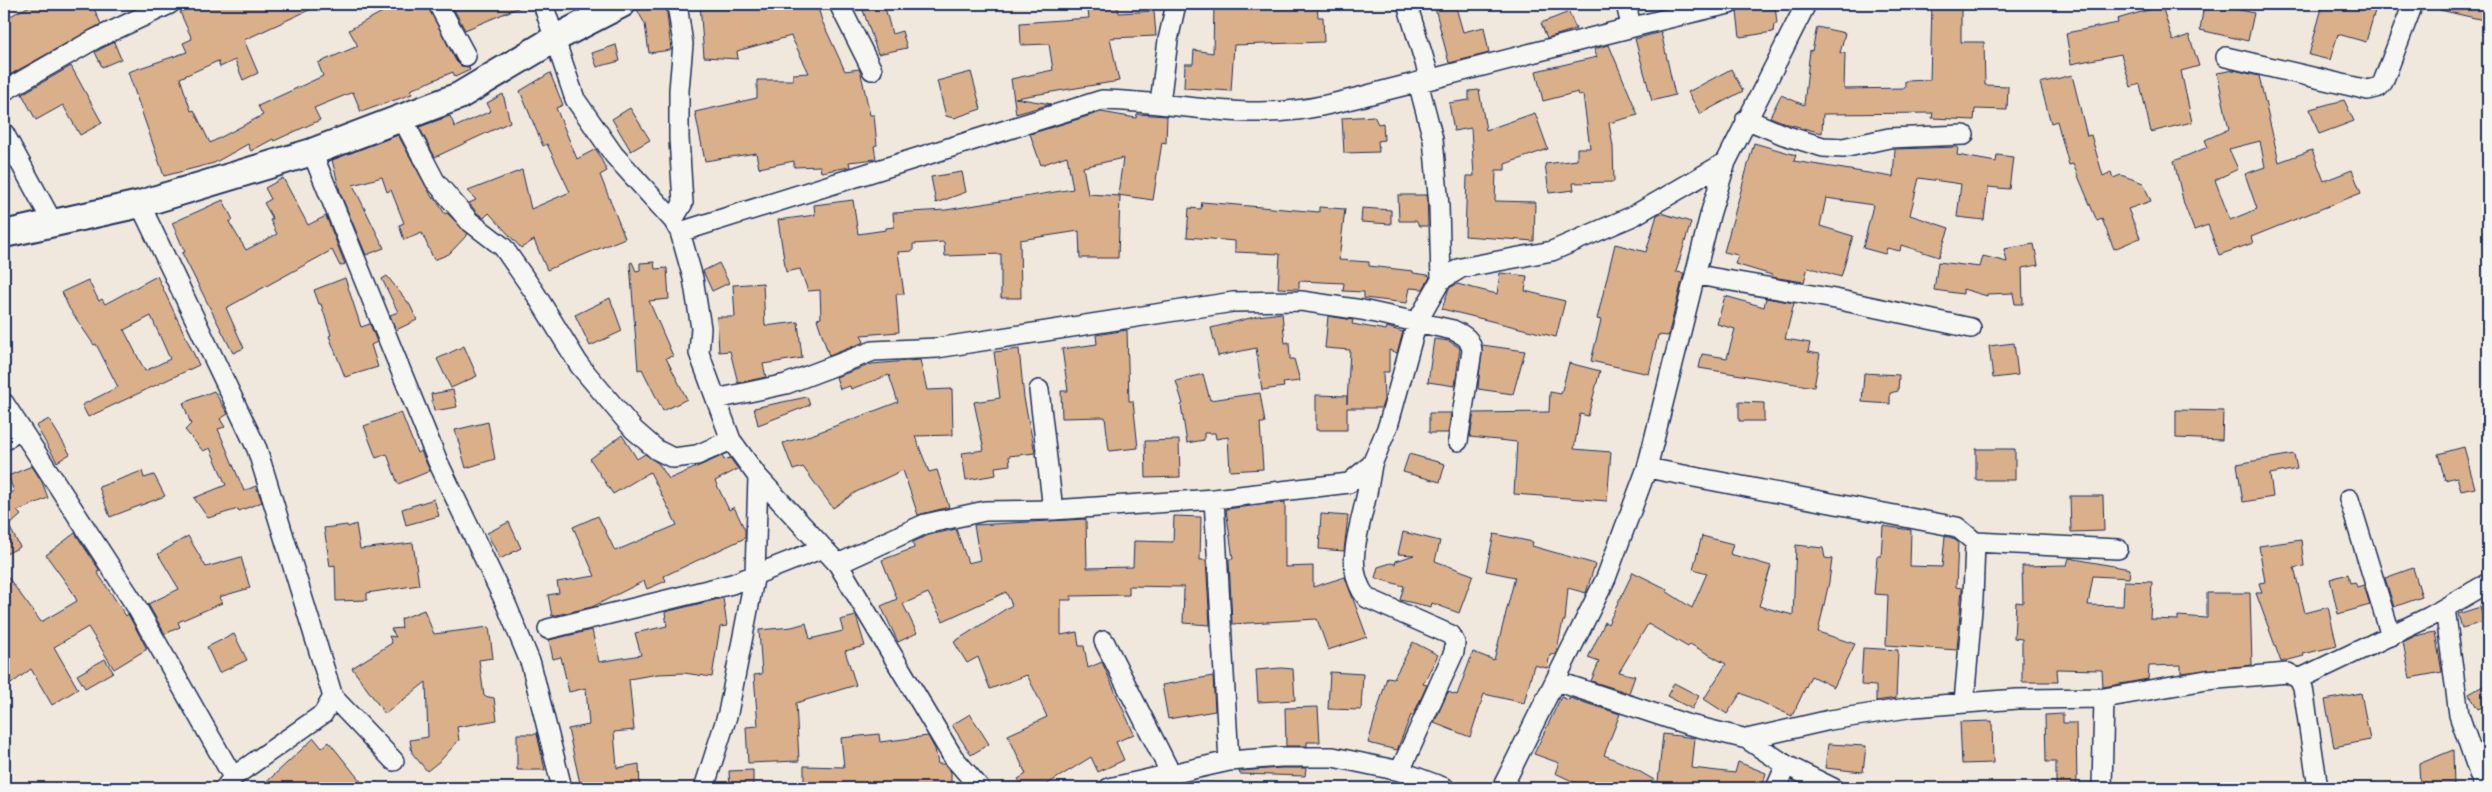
<svg xmlns="http://www.w3.org/2000/svg" width="2492" height="792" font-family="Kalam,sans-serif">
  <rect width="100%" height="100%" fill="#f0e8dd"/>
  <filter id="ink" filterUnits="userSpaceOnUse"><feTurbulence type="fractalNoise" baseFrequency=".02" numOctaves="2"/><feDisplacementMap in="SourceGraphic" scale="10" xChannelSelector="R" yChannelSelector="G"/><feConvolveMatrix kernelMatrix="1 2 1 2 8 2 1 2 1" color-interpolation-filters="sRGB"/></filter>
  <g filter="url(#ink)">
    <path fill="#dab08b" stroke="#1b2f5e" fill-rule="evenodd" d="M34,4H92L101,24L4,78V19Z
      M198,4H322L244,40L258,73L243,80L235,60L220,67L218,61L180,78L191,111L194,110L210,143L263,115L258,106L323,76L318,63L358,46L349,30L397,4H427L456,61L461,66L469,67L470,70L455,77L453,72L410,90L412,94L361,112L353,92L314,108L320,120L274,141L273,139L251,151L248,144L214,163L164,176L128,72L187,52L183,43L192,39L180,12Z
      M451,4H527L465,30Z
      M637,4H666L671,50L649,53L645,24L636,8Z
      M700,4H817L822,21L845,71L859,69L861,74L870,115H874L877,145L874,146L876,159L849,162L850,167L821,172L820,166L794,167V161L759,168L756,153L705,161L695,112L757,98V80H793V74L809,73L791,36L737,51L738,59L704,57Z
      M884,4L892,34L902,31L907,48L878,54L863,10Z
      M1087,4H1117L1119,13L1154,11L1156,36L1110,38L1119,81L1015,98L1051,104L1016,114L1011,79L1053,70L1049,44L1021,45L1020,23L1089,18Z
      M1214,4H1317L1318,17H1323L1324,42L1234,45L1231,91L1184,88L1185,64H1193L1194,50L1213,53Z
      M1434,4H1455L1463,32L1484,27L1489,53L1449,63Z
      M1932,4H1961V42H1984L1985,85L2008,86L2007,110L1975,109L1974,120L1932,118L1933,113L1823,114L1822,133L1788,124L1770,117L1781,95L1804,105L1810,50L1812,51L1817,27L1845,33L1840,53H1845L1844,89L1905,88V81L1930,80Z
      M2204,4H2228L2227,7L2254,13L2248,41L2200,30Z
      M2323,4H2362L2376,7L2366,42L2338,34L2330,60L2309,55Z
      M2441,4H2488V21L2440,10Z
      M1775,5L1777,24H1774L1773,32L1740,37L1737,12L1739,9Z
      M2162,6L2173,41L2189,35L2199,66L2181,71L2192,122L2151,132L2140,84L2131,87L2121,54L2071,64L2066,33L2118,23L2117,19Z
      M1569,12L1576,29L1547,38L1541,23Z
      M1661,32L1675,95L1652,101L1635,39Z
      M114,42L121,59L102,67L95,52Z
      M616,45L620,61L597,67L592,53Z
      M1609,45L1638,115L1609,123L1613,147L1614,182L1573,183L1574,190L1549,193L1545,164L1577,160V148H1590L1583,95L1579,96L1578,92L1543,101L1536,71L1597,57L1594,49Z
      M71,66L102,123L80,135L63,105L36,120L22,94Z
      M1731,69L1743,91L1700,114L1688,92Z
      M2234,70L2259,76L2279,162L2312,150L2324,181L2352,170L2361,193L2251,237L2253,243L2219,255L2208,225L2194,230L2184,204L2174,161L2208,147L2205,140L2229,129L2217,73ZM2260,141L2265,167L2245,174L2257,209L2230,220L2215,180L2238,169L2229,149Z
      M971,72L981,109L954,118L946,116L937,81Z
      M550,73L563,105L556,108L577,159L596,149L607,171L600,175L625,238L547,270L534,240L521,248L489,213L484,218L477,213L469,203L476,200L468,191L522,170L531,209L570,192L547,144L543,146L520,91Z
      M2072,75L2087,136L2091,135L2103,176L2111,172L2113,178L2121,175L2143,183L2151,201L2128,209L2140,238L2114,249L2102,219L2097,221L2073,164L2069,165L2057,121L2051,123L2040,83Z
      M1479,90L1486,130L1535,113L1548,149L1505,164V170H1496L1495,201L1535,202L1534,241L1465,236L1467,176H1474L1471,128L1454,131L1449,103L1469,100V91Z
      M503,94L510,122L435,157L419,127L450,116L455,127L491,111L487,103Z
      M2344,100L2354,121L2319,134L2310,109Z
      M630,108L650,140L631,151L612,119Z
      M1101,112L1136,118L1137,114L1167,116L1166,143L1162,142L1153,200L1118,195L1123,158L1083,167L1088,194L1120,196L1118,258H1080L1079,231L1020,240L1021,298H1001V254L945,256L944,242L913,244V251L898,252L904,294H896L899,332L861,335L864,342L829,356L817,319L821,318L820,290L808,291L800,269L786,272L778,220L815,215L814,205L853,200L858,234L886,230V228L894,227L893,213L946,210L1073,189L1067,156L1041,165L1030,134Z
      M1374,116L1378,124L1383,123L1384,140L1378,141L1379,152L1344,153L1342,118Z
      M398,135L433,199L435,198L445,214L447,213L468,234L449,254L434,260L422,233L404,240L399,225L404,223L391,190L387,192L382,177L353,185L384,248L366,255L341,195L332,160Z
      M1754,143L1796,155L1794,161L1893,177L1895,149L1958,147L1957,155L1996,162L1997,155L2013,157L2009,189L1988,187L1984,220L1957,217L1961,184L1919,178L1910,215L1949,228L1939,257L1901,245L1900,251L1887,248L1885,254L1863,248L1873,205L1826,198L1820,226L1853,236L1841,277L1808,267L1804,282L1772,277V275L1735,264L1738,255L1724,252Z
      M962,172L966,192L936,203L931,177Z
      M283,178L308,225L326,216L345,264L340,266L332,250L226,308L244,348L233,353L182,253L185,252L172,223L223,200L233,220L229,222L246,250L277,234L270,220L273,219L264,203L271,199L265,188Z
      M1398,195H1427L1428,226H1419L1416,221H1399Z
      M1202,202L1319,212V207L1345,209L1339,260L1369,262V266L1413,271V273L1428,275L1430,277L1423,289L1410,288L1407,303L1364,298V292L1343,291L1344,283L1299,281V289L1278,288L1280,254L1235,252V241L1187,237L1189,208L1201,209Z
      M1362,208L1391,210V224L1361,222Z
      M1661,213L1691,222L1676,272L1684,273L1668,336L1658,335L1649,374L1591,361L1601,320L1597,319L1615,244L1646,252L1657,215Z
      M2034,244L2038,265L2022,268L2023,304H2015L2013,293L1987,294V296L1963,289V294L1934,290L1938,262L1980,267L1983,256L2007,262L2004,249Z
      M632,262L636,271L640,270V263L654,262L655,269L667,268L669,299L649,301L673,356L666,358L687,399L663,411L642,369L638,370L630,263Z
      M719,263L729,283L712,291L703,271Z
      M1500,273L1527,276L1525,291L1565,301L1556,337L1442,309L1449,288L1457,284L1497,294Z
      M157,276L199,365L88,417L82,405L118,387L96,344L94,345L69,308L62,292L88,280L99,301L102,299L105,304ZM151,316L170,359L145,371L124,330Z
      M387,276L410,305L417,320L396,330L390,315L398,312L382,279Z
      M345,278L361,327L370,324L377,342L371,345L378,367L345,377L329,336L331,335L321,304H319L314,290Z
      M763,283L765,326L798,322L802,358L763,364L766,377L738,383L730,351L719,352L717,317H735L733,285Z
      M1725,296L1764,307L1766,298L1794,303L1785,339L1810,343L1808,352L1820,354L1814,387L1699,368L1702,354L1727,358L1735,329L1717,324Z
      M610,298L622,331L590,346L575,315Z
      M1282,313L1285,343L1289,342L1290,359H1294L1300,381L1283,383L1284,387L1262,390L1256,348L1218,356L1211,328L1258,316Z
      M1328,316L1353,320L1352,324L1386,330L1387,327L1403,332L1397,353L1389,350V372H1383L1384,400L1381,408H1347V430H1316V395L1347,396V404L1350,350L1325,348Z
      M1127,330L1129,401H1133L1138,448L1109,451L1105,417L1062,418L1061,391H1068L1062,349L1097,344L1096,335Z
      M1434,339L1449,341L1460,348L1455,386L1428,382Z
      M2014,343L2018,375L1993,378L1989,346Z
      M1482,345L1525,351L1513,394L1478,389Z
      M464,346L477,376L451,388L437,359Z
      M1019,349L1024,398L1035,453L1009,456L1010,465L995,467L996,475L966,480L962,453L984,450L974,402L1000,398L994,352Z
      M920,360L927,390L952,389L953,435L915,436L929,472L937,470L949,507L918,515L903,470L856,492L833,508L803,467L793,470L783,443L814,434L898,402L889,375L851,389L850,386L840,389L836,377L872,364Z
      M1569,363L1600,371L1588,416L1580,414L1574,449L1611,452L1607,501L1514,494L1517,442L1470,437L1474,413L1549,412L1550,392L1561,394Z
      M1864,373L1899,375L1898,391L1890,393V404L1862,402Z
      M1203,374L1210,400L1260,393L1265,423H1260L1263,469L1230,471L1228,437L1216,439L1215,433H1204V440L1187,443L1181,405L1183,404L1176,381Z
      M453,390L457,407L434,411L431,394Z
      M214,391L228,414L220,419L225,427L218,429L244,491L256,486L262,502L239,511L238,509L208,518L194,498L226,485L210,448L203,451L185,430L191,424L183,403Z
      M807,397L810,405L758,425L754,408Z
      M1739,402L1764,403V421H1739Z
      M2176,410L2223,411L2222,440L2176,438Z
      M401,412L417,453L421,451L430,471L398,484L387,454L376,458L364,426Z
      M1429,413H1451L1448,433H1429Z
      M49,419L70,454L57,462L36,426Z
      M488,422L495,459L466,468L455,430Z
      M622,435L637,459L645,454L659,464L669,479L722,456L724,460L730,458L738,469L715,481L729,510L734,507L745,530V538L664,576L666,581L647,589L644,581L592,607L552,616L548,595L559,593L557,582L595,576L573,527L598,516L615,551L677,525L650,472L613,494L590,459Z
      M1179,440L1180,477L1146,478L1145,441Z
      M2464,447L2475,488L2461,491L2457,477L2445,480L2438,454Z
      M1976,449H2015V480H1976Z
      M1409,454L1445,464L1440,482L1403,472Z
      M2294,454L2297,469L2270,474L2273,497L2243,502L2237,464Z
      M32,466L42,482L48,498L17,511L21,515L9,526L20,547L4,555V496L6,499L14,491L8,476Z
      M142,471L144,478L154,475L165,496L110,517L99,487Z
      M2070,496H2103L2104,531L2071,532Z
      M434,499L439,516L406,525L402,509Z
      M1285,502V567L1313,566V587L1345,577L1367,637L1328,650L1317,619L1232,624L1229,559H1233L1226,509Z
      M1321,514L1348,516L1344,551L1319,549Z
      M1174,516L1201,517L1200,560H1206L1210,625L1183,623L1184,587L1129,586V595L1071,596V600H1061V635L1077,632L1079,646H1084L1088,668L1102,662L1134,734L1116,742L1124,760L1098,772L1091,757L1041,788H1024L1018,779L1026,774L1008,735L1047,717L1039,699L1027,675L990,689L978,657L967,663L954,642L1012,605L1006,592L943,621L928,593L903,604L917,633L898,642L881,606L897,599L882,560L914,548L913,542L929,535L956,529L968,563L980,560L974,525L1086,519L1087,568L1133,567L1134,541L1173,542Z
      M509,522L521,548L500,559L487,533Z
      M356,524L360,549L413,543L419,585L367,593V600L336,601L335,565L330,566L324,528L347,525L348,527Z
      M1883,526L1911,530L1910,566L1942,567L1945,536L1952,538L1958,542L1956,587L1962,588L1957,650L1886,645L1888,595L1874,594L1877,556H1881Z
      M1403,532L1440,541L1435,561L1473,575L1459,613L1432,603L1431,607L1400,600L1404,586L1375,578L1378,567L1391,563L1395,564L1396,561L1414,555L1398,554Z
      M75,533L100,571L97,572L126,616L128,614L147,649L114,669L88,627L54,647L78,689L52,705L31,669L4,689V572L41,622L77,601L72,591L46,555Z
      M1494,534L1533,542L1532,546L1595,564L1586,593L1568,588L1565,621H1563L1556,654L1550,655L1547,668L1534,665L1524,703L1484,694L1470,737L1434,723L1448,692L1457,695L1473,652L1494,660L1515,577L1486,571Z
      M188,536L206,567L241,557L250,588L219,597L222,603L178,622L180,627L165,634L148,604L179,589L158,554Z
      M1702,536L1733,544L1730,554L1771,566L1759,606L1793,615L1796,545L1823,548L1825,558L1832,559L1829,582L1818,632L1855,644L1834,687L1811,676L1792,716L1741,693L1727,714L1704,699L1726,664L1690,644L1688,647L1648,624L1619,672L1635,676L1629,693L1591,681L1599,662L1588,658L1605,622L1608,624L1633,572L1667,589L1666,591L1692,608L1707,573L1693,569Z
      M2301,540L2304,566L2294,568L2305,613L2328,607L2337,646L2303,654L2304,656L2281,662L2256,593H2262L2259,583L2265,582L2259,546Z
      M2069,558L2130,569L2129,578L2093,576L2088,605L2123,606L2124,581L2152,582L2150,619L2178,620V616L2207,618V593H2250L2252,665L2181,673V665L2149,666L2148,679L2103,687L2102,670L2057,669L2058,682H2022V639L2014,638L2016,602L2023,603L2022,566L2067,565Z
      M2413,568L2422,597L2394,607L2385,578Z
      M2348,574L2350,583L2355,582L2357,587L2364,585L2370,605L2338,614L2330,579Z
      M723,598L727,626L720,627L712,677L684,673L658,674L629,679L634,730L614,732L617,768L639,764L640,788H581L568,729L589,725L586,688L569,692L561,657L553,659L549,640L592,630L599,662L641,655L635,633L667,626L665,612Z
      M2480,607L2484,622L2462,628L2458,614Z
      M424,610L434,634L489,627L493,658L479,660L484,696L494,698L497,720L457,727L459,740L441,760L427,771L412,753L410,740L428,737L426,682L385,714L352,668L392,643L389,636L396,637L391,629L402,628L401,619Z
      M856,616L865,646L845,651L856,685L796,703L799,761L748,763L746,727L758,726L754,675L762,674L759,630L792,627L806,623L810,639L843,631L840,620Z
      M2435,632L2442,672L2410,678L2403,642L2415,636Z
      M234,634L247,660L219,673L207,647Z
      M1413,642L1438,655L1423,684L1427,685L1413,716L1411,715L1397,750L1368,743L1387,677L1394,678Z
      M1863,648L1898,650L1896,698L1876,701V686L1861,685Z
      M105,659L113,672L85,688L77,675Z
      M1281,668L1293,669L1295,700L1258,702L1256,670Z
      M1330,672L1363,674L1361,710L1328,709Z
      M1213,676L1215,711L1168,719L1162,685Z
      M1674,683L1699,696L1692,709L1667,696Z
      M2488,683V704L2478,709L2469,694Z
      M2361,693L2370,740L2334,747L2325,700Z
      M1561,697L1569,700L1570,698L1620,714L1604,755L1630,766L1668,788H1587L1555,773L1559,763L1534,754Z
      M1318,707L1320,742H1307V746H1286L1285,708Z
      M970,714L989,744L971,755L952,725Z
      M2063,714V723H2076L2077,788H2056V762H2046L2045,715Z
      M1992,721L1993,763L1962,764L1960,722Z
      M517,734H537L545,770H517Z
      M879,734L880,742L928,736L935,749L938,764H944L951,772V788H887V786L837,784V788H804V766L844,767L841,738Z
      M1663,734L1695,738L1692,768L1735,773L1738,762L1766,773L1762,788H1699V786L1658,782Z
      M314,738L322,748L329,742L366,788H260Z
      M1828,744L1866,746L1863,772L1825,768Z
      M2453,750L2454,788H2420L2419,764Z
      M1281,768H1306L1305,776L1240,774L1239,771Z
      M753,770V788H730L729,771Z"/>
    <g fill="none" stroke-linecap="round" stroke-linejoin="round">
      <defs>
        <path id="street" d="M438,4L466,56
          M543,4L575,99L614,155L673,220L680,232L693,278L701,328L699,353L731,440L758,477L838,564L953,757L980,788
          M839,4L872,70
          M1407,4L1430,79
          M1626,4L1631,26
          M2226,57L2368,90L2379,87L2383,82L2413,4
          M1418,82L1433,139L1439,206L1441,280
          M4,91L95,39L170,4
          M1160,103L1168,40L1176,4
          M402,118L435,181L469,221L503,247L535,293L580,366L634,430L657,450L673,458L697,455L731,440
          M1746,119L1784,135L1823,147L1843,148L1889,138L1964,135
          M4,133L53,223
          M312,152L438,462L506,604L531,664L562,788
          M140,204L257,449L333,697L323,714L233,777L225,788
          M673,220L683,203L679,138V90L683,44L677,4
          M680,232L1102,100C1167,101 1231,118 1297,110C1332,106 1376,92 1411,84C1517,58 1622,28 1729,4
          M1697,275L1835,299L1971,328
          M1039,390L1053,510
          M716,399L786,384L873,351L937,348L1233,302L1301,301L1362,310L1453,330C1463,335 1471,338 1472,351L1458,441
          M4,403L136,606L233,777
          M4,441L19,427
          M1372,464C1370,477 1368,490 1365,502C1358,535 1344,570 1367,598L1451,635L1455,643L1454,652L1400,771
          M1647,468L1957,527L1975,542L1973,598L1964,702
          M1214,499L1229,761
          M2349,499L2391,636
          M1975,542L2118,549
          M838,564L925,524L985,511L1053,510L1214,499L1349,483L1372,464L1388,426L1417,322L1441,280L1461,268L1552,251L1633,216L1726,162
          M2445,608L2459,715L2484,788
          M548,629L732,584L823,548
          M1104,641L1171,774
          M2299,679L2429,617L2488,583
          M1556,681L1686,724L1747,739L1786,765L1833,788
          M333,697L394,761
          M1747,739L1830,720L1914,707L2017,699L2104,698L2206,680L2288,673L2299,679L2303,688L2318,788
          M704,788L728,713L755,574L758,477
          M1109,788L1229,761L1281,757H1333L1400,771L1445,788
          M1502,788L1606,578L1647,468L1710,215L1726,162L1806,4
          M1776,788L1786,765
          M2102,788L2104,698"/>
        <path id="secondary" d="M4,234L140,204L312,152L459,96L556,38L622,4"/>
      </defs>
      <use href="#street" stroke="#1b2f5e" stroke-width="22"/>
      <use href="#secondary" stroke="#1b2f5e" stroke-width="30"/>
      <use href="#street" stroke="#f6f6f2" stroke-width="19"/>
      <use href="#secondary" stroke="#f6f6f2" stroke-width="26"/>
    </g>
  </g>
  <rect width="2492" height="792" fill="none" stroke="#f6f6f2" stroke-width="20"/>
  <rect x="10" y="10" width="2472" height="772" fill="none" stroke="#1b2f5e" stroke-width="2" filter="url(#ink)"/>
</svg>
